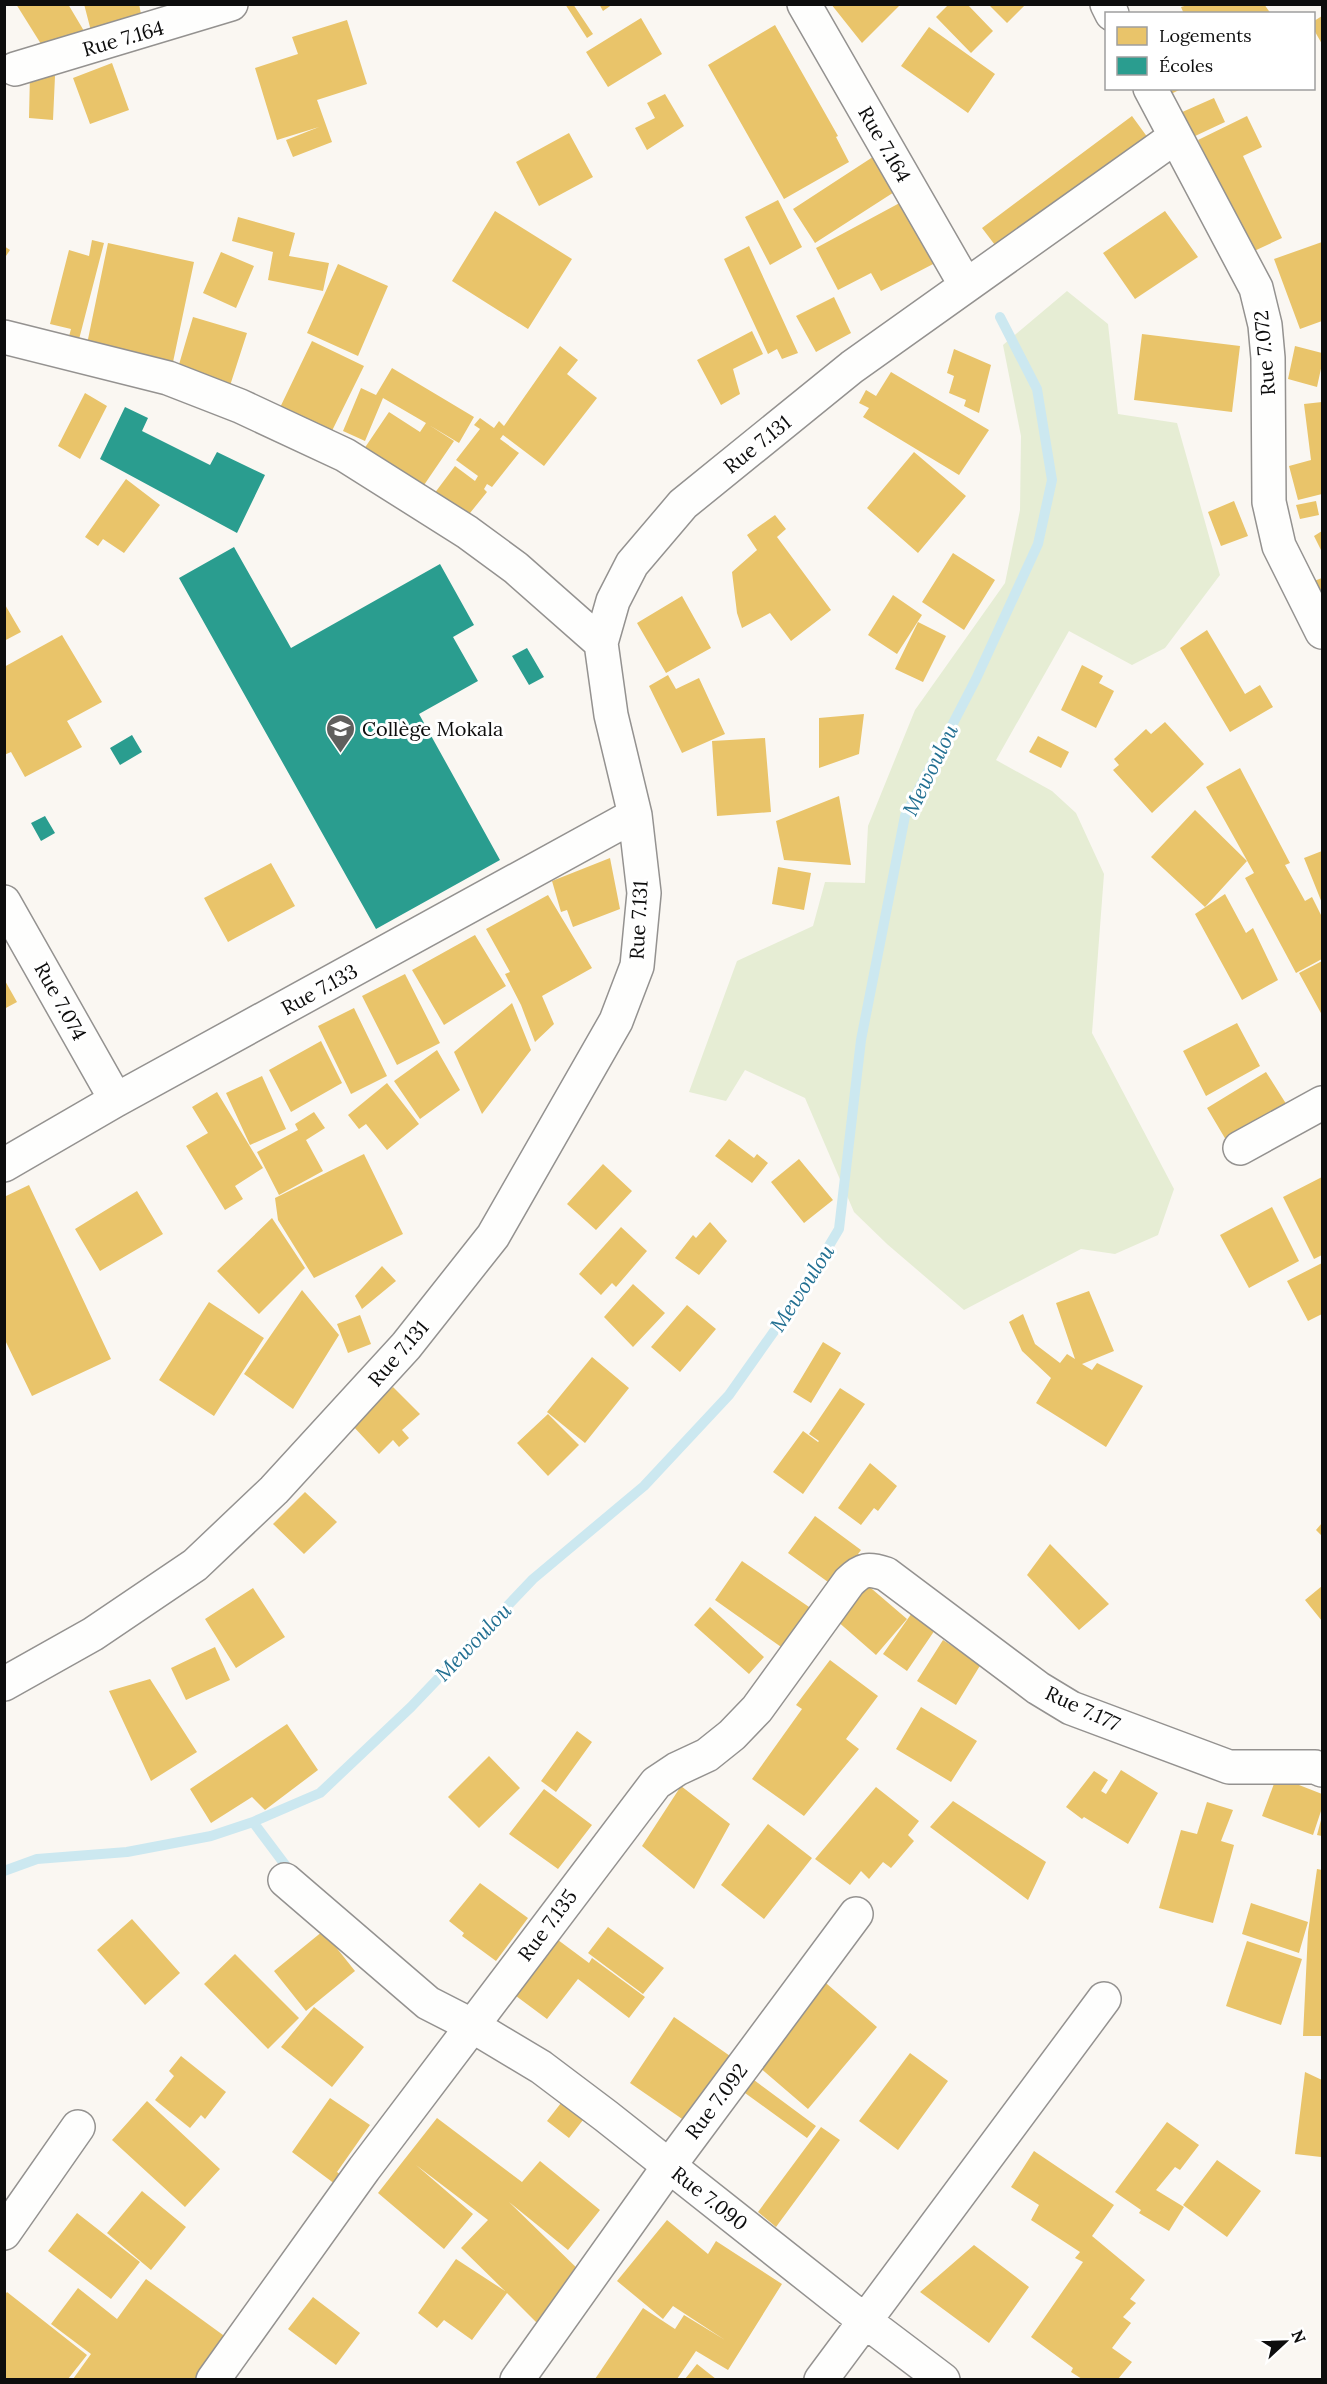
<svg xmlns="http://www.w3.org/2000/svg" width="1327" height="2384" font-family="Lora,serif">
  <rect width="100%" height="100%" fill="#faf7f2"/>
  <path fill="#e6edd4" d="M1067,291L1108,324L1118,414L1177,423L1220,575L1165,648L1132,665L1069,631L996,760L1052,791L1076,813L1104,874L1092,1033L1174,1189L1158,1235L1115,1254L1081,1249L964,1310L887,1244L854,1212L805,1098L745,1070L726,1101L689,1092L737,961L813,926L825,882L865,883L868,826L915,710L1005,583L1020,510L1021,436L1003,345Z"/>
  <path fill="#e9c46a" d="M16,4H68L84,31L41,44Z
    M84,4H139L142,19L91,31Z
    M565,4H573L593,34L587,38Z
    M599,4H613L603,11Z
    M831,4H901L862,43Z
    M988,4H1026L1007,23Z
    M1191,4H1264L1271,14H1184L1181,7Z
    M948,5H968L993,31L971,53L936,17Z
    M1322,16V44L1314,30V21Z
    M641,18L662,54L608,87L586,52Z
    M347,20L367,84L317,100L332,142L293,157L286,140L319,127L277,140L255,68L298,54L292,37Z
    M775,25L838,136L836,137L849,162L784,199L708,65Z
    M929,27L995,74L968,113L901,66Z
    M112,63L129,110L90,124L73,78Z
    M51,72V76H55L53,120L29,118L30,73Z
    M1161,88H1183L1169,95Z
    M665,94L684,126L647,150L635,128L655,118L647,103Z
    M1214,98L1225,122L1193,137L1180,113Z
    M1132,116L1148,138L998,249L982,228Z
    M1247,116L1262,147L1243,156L1282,238L1252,252L1198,140Z
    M569,133L593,177L539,206L516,162Z
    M882,151L902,187L815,243L793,209Z
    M907,199L939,261L881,291L871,273L838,290L816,248Z
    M778,200L802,247L770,265L745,217Z
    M495,211L572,259L528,329L452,281Z
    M1165,211L1198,257L1135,299L1103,253Z
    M238,217L295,233L289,256L329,263L323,291L268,280L273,252L232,241Z
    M92,240L104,243L77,347L67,344L71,329L50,324L69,250L89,256Z
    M1322,242V321L1300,329L1274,259Z
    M108,243L194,262L173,362L87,344Z
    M4,246L10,250L4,259Z
    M749,246L798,353L782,359L777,349L768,354L724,259Z
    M221,252L254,266L236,308L203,293Z
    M338,264L388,286L358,356L307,333Z
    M834,297L851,333L816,352L796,316Z
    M193,317L247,333L226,398L175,378Z
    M752,331L763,354L733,369L740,394L721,405L697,360Z
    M1142,334L1240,346L1232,412L1134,400Z
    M312,341L364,366L325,445L274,420Z
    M560,346L578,360L567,374L597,398L544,466L503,435L500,439L519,453L492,487L487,484L484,489L487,492L466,518L434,494L455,466L475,481L478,476L456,460L480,429L474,425L480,418L494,428L499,421L504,426Z
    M1295,346L1322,353V364L1317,387L1288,379Z
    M954,349L991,365L979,413L964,406L966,400L949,393L954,376L947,373Z
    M392,368L474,417L459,443L429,425L454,441L422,488L364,449L389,412L420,432L426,423L383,398L365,441L343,431L361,388L376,395Z
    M891,372L989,430L959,475L863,417L869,408L859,403L866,390L876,396Z
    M85,393L107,406L80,459L58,446Z
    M1322,402V494L1298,500L1289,466L1311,460L1304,404Z
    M914,452L966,496L918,553L867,508Z
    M126,479L160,505L124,553L103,539L98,546L85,537Z
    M1234,501L1248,536L1221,546L1208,512Z
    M1316,501L1319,515L1300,519L1296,505Z
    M775,515L786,529L777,537L831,610L791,641L770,613L742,628L737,613L732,572L757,550L747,535Z
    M1322,531V552L1314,536Z
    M953,553L995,580L964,630L922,602Z
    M1322,578V602L1314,581Z
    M893,595L922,615L897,654L868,635Z
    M682,596L711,648L666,673L637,623Z
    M4,603L21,632L4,641Z
    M918,622L946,636L923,682L895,669Z
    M1207,630L1245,694L1260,685L1273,707L1230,732L1180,648Z
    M62,635L102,702L67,721L82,747L25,777L11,752L4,755V667Z
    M1082,665L1103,676L1099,683L1114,691L1096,728L1061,710Z
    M668,675L676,689L699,678L725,734L682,753L649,686Z
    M864,714L859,754L819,768V718Z
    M1165,722L1204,764L1152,813L1113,770L1119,765L1114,759L1146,729L1151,734Z
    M1038,736L1069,752L1061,768L1029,752Z
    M765,738L771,812L717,816L712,741Z
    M1240,768L1290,863L1285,865L1305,901L1312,897L1322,917V959L1296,973L1245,878L1254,873L1206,787Z
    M839,796L851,865L784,860L776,821Z
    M1195,810L1247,861L1205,907L1151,857Z
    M1322,851V903L1304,858Z
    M610,858L620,909L573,927L567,910L561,912L552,881Z
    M271,863L295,906L228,942L204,898Z
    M778,867L811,873L804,910L772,904Z
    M1225,894L1246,933L1253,928L1278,980L1242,1000L1195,914Z
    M548,895L592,968L542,996L554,1024L535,1042L521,1005L505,974L510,972L486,929Z
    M475,935L506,986L444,1025L412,970Z
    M1322,961V1015L1299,973Z
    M405,974L440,1043L397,1065L362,996Z
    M4,979L17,1002L4,1009Z
    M512,1003L531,1050L482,1114L454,1052Z
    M354,1008L387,1076L351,1094L318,1026Z
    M1237,1023L1260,1066L1206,1096L1183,1051Z
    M321,1041L342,1083L291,1112L269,1070Z
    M437,1050L460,1090L420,1119L394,1081Z
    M1266,1072L1290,1110L1229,1145L1207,1108Z
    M262,1076L286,1129L250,1145L226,1093Z
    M387,1083L419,1124L387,1150L366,1124L359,1129L348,1115Z
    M217,1092L263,1168L235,1186L243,1199L225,1210L186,1146L208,1133L192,1107Z
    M314,1112L325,1128L306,1140L323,1171L279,1195L257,1152L298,1130L295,1124Z
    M729,1139L754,1158L757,1154L768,1163L752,1183L715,1156Z
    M364,1154L403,1234L314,1278L278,1220L275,1198Z
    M799,1159L833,1200L804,1223L771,1182Z
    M603,1164L632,1191L596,1230L567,1204Z
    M1322,1177V1255L1314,1259L1283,1197Z
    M29,1185L111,1359L32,1396L4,1338V1197Z
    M137,1191L163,1234L100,1271L75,1229Z
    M1272,1207L1299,1261L1249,1288L1220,1235Z
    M272,1218L305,1268L259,1314L217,1271Z
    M710,1222L727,1241L699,1275L675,1258L693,1235L696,1238Z
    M621,1227L647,1251L616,1287L612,1283L601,1295L579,1274Z
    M1322,1263V1314L1308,1321L1287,1281Z
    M382,1266L396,1281L362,1309L355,1296Z
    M633,1284L665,1313L633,1347L604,1317Z
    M302,1290L339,1335L293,1409L244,1374Z
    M1089,1291L1114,1351L1082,1364L1092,1370L1097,1363L1143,1386L1106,1447L1036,1403L1051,1378L1022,1351L1009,1322L1023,1314L1035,1344L1060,1363L1067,1354L1075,1359L1056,1303Z
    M209,1302L264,1338L214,1416L159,1380Z
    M687,1305L716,1329L680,1372L651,1347Z
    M360,1315L371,1344L348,1353L337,1324Z
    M823,1342L841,1353L811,1403L793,1392Z
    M592,1357L629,1388L585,1443L547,1412Z
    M393,1387L420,1414L402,1430L409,1438L399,1447L393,1440L379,1454L352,1425Z
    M840,1388L865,1404L803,1494L773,1472L803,1431L818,1442L819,1441L809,1434Z
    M548,1414L579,1445L548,1476L517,1443Z
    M870,1463L897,1486L878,1511L874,1508L861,1525L838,1508Z
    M305,1492L337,1522L304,1554L273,1524Z
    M815,1516L861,1550L858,1554L863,1557L839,1590L788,1553Z
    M1322,1523V1536L1316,1530Z
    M1050,1544L1109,1604L1079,1630L1027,1575Z
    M742,1561L812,1609L784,1649L715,1600Z
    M858,1577L907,1619L876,1655L828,1613Z
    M1322,1586V1621L1305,1600Z
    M253,1588L285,1637L236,1668L205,1619Z
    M710,1607L764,1657L749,1674L694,1625Z
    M914,1610L937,1627L907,1671L883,1654Z
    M943,1640L981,1664L956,1705L917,1681Z
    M215,1647L230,1680L186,1700L171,1668Z
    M830,1660L878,1696L846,1739L859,1749L804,1816L752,1779L802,1709L796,1705Z
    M150,1679L197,1752L151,1781L109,1691Z
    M921,1707L977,1741L951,1782L896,1749Z
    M287,1724L318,1770L265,1810L252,1797L211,1823L190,1789Z
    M577,1731L592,1742L556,1792L541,1781Z
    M489,1756L520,1788L479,1828L448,1797Z
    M1121,1770L1158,1793L1128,1844L1084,1817L1082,1819L1066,1807L1094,1771L1108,1780L1101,1791L1106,1794Z
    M1278,1773L1301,1781L1299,1785L1322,1794V1808L1313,1835L1262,1816Z
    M681,1786L730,1824L694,1889L642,1846Z
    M876,1787L919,1821L908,1835L914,1841L891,1868L883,1862L869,1879L861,1871L850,1885L815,1859Z
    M544,1789L592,1825L558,1869L509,1834Z
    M953,1801L1046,1862L1028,1900L930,1827Z
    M1207,1802L1233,1810L1221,1841L1234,1845L1213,1923L1159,1908L1181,1830L1197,1834Z
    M1322,1816V1836L1317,1835Z
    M768,1824L812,1858L764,1919L721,1885Z
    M1317,1869L1322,1870V2036H1303L1308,1932Z
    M480,1883L528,1918L496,1961L462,1936L464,1933L449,1921Z
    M1251,1903L1308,1922L1299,1953L1242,1934Z
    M132,1919L180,1973L145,2005L97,1950Z
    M608,1927L664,1968L643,1994L588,1953Z
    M323,1931L355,1971L306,2011L274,1971Z
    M554,1937L589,1963L592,1958L645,1997L629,2018L578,1979L547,2019L512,1993Z
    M1247,1941L1302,1959L1281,2025L1226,2006Z
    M235,1954L299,2018L268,2049L204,1984Z
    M820,1978L877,2027L808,2109L751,2060Z
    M314,2007L364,2047L332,2087L281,2047Z
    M674,2017L733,2058L688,2123L630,2083Z
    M910,2053L948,2081L898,2150L859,2121Z
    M181,2056L226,2092L205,2119L201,2115L190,2128L155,2100L174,2076L169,2071Z
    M1305,2072L1322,2080L1321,2157L1295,2154Z
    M754,2080L816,2126L807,2138L745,2093Z
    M330,2098L370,2125L337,2172L346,2179L339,2187L292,2152Z
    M147,2101L220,2169L185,2207L112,2140Z
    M561,2103L583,2120L569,2138L547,2121Z
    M437,2118L522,2182L540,2161L600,2210L568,2250L509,2202L584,2275L537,2323L507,2293L472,2340L444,2320L437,2328L418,2313L456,2259L505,2291L461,2248L488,2220L416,2165L473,2214L444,2249L378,2193Z
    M1167,2122L1199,2145L1180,2170L1175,2167L1156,2190L1184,2207L1169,2231L1139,2213L1141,2210L1115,2192Z
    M821,2127L840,2140L776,2227L758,2212Z
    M1034,2151L1114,2205L1092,2236L1145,2280L1130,2299L1136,2303L1123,2317L1131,2323L1112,2348L1132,2362L1118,2379H1082L1071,2372L1073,2368L1031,2337L1083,2262L1075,2258L1080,2252L1031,2220L1039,2205L1011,2187Z
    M1217,2160L1261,2191L1227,2237L1183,2205Z
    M142,2191L186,2227L151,2270L107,2233Z
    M77,2213L140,2262L111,2299L48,2251Z
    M667,2220L708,2254L716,2241L782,2284L728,2370L696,2351L677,2379H595L643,2308L675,2329L684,2315L725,2340L673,2306L663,2319L617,2281Z
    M974,2245L1029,2287L989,2343L920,2292Z
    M146,2279L234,2343L207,2379H73L91,2354L51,2324L78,2288L117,2319Z
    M7,2292L87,2355L68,2379H4V2296Z
    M313,2297L360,2333L336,2365L288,2329Z
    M697,2364L716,2379H685Z"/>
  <path fill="#2a9d8f" d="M125,407L148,418L142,431L210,465L217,452L265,475L237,533L100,459Z
    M234,547L291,648L440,564L474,625L453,637L478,681L419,714L500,860L376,929L179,578Z
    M527,648L544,677L529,685L512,656Z
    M132,735L142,752L120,765L110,748Z
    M45,816L55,833L41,841L31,823Z"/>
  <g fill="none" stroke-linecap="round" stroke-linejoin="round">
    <path stroke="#cce8f0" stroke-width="10" d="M253,1822L292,1874
      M4,1871L37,1859L127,1852L211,1836L253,1822L320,1793L411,1707L533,1579L644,1486L729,1395L799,1296L839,1229L861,1040L905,816L976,679L1038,544L1052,480L1037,389L1000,317"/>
    <defs>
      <path id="minor" d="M804,4L965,284
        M1107,4L1112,14
        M15,69L231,4
        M1150,88L1256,288L1265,325L1268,358L1269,502L1279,546L1322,632
        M4,337L168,378L240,406L345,455L467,532L516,568L601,643
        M4,902L116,1100
        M1240,1148L1322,1103
        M4,1165L116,1100L635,815
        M4,1684L93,1634L195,1565L274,1490L406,1346L493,1236L616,1021L637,966L644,893L635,815L611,715L601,643L613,601L632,564L683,504L852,367L1175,137
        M285,1880L428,2003L471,2025L541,2067L606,2116L865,2321L943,2380
        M4,2233L78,2127
        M213,2380L364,2169L656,1783L677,1769L707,1755L732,1735L757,1709L849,1582C862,1569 868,1568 886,1574L1038,1688L1071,1708L1229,1767H1315L1322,1770
        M517,2380L669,2166L856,1914
        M821,2380L1104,1999"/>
    </defs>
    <use href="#minor" stroke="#949290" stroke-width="36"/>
    <use href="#minor" stroke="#fefefd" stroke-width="33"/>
  </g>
  <defs>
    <symbol id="school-pin" viewBox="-11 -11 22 30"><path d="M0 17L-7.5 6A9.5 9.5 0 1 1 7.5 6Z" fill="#605f5d" stroke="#fff"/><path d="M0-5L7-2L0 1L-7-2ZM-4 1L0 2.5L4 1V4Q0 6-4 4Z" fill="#fff"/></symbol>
  </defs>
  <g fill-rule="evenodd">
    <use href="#school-pin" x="324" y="712" width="33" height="45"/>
  </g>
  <g text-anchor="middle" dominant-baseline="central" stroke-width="6" stroke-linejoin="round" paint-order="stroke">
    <g font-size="20" fill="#0d0d0d" stroke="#fff">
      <text transform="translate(123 38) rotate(-16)">Rue 7.164</text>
      <text transform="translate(885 144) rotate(60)">Rue 7.164</text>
      <text transform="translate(1264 353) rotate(-95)">Rue 7.072</text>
      <text transform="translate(757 444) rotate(-39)">Rue 7.131</text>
      <text transform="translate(638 920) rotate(-87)">Rue 7.131</text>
      <text transform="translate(319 989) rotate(-29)">Rue 7.133</text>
      <text transform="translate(61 1001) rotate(61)">Rue 7.074</text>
      <text transform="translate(398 1353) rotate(-49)">Rue 7.131</text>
      <text transform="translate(1083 1708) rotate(25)">Rue 7.177</text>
      <text transform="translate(547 1925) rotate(-53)">Rue 7.135</text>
      <text transform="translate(716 2101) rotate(-53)">Rue 7.092</text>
      <text transform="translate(710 2198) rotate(38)">Rue 7.090</text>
    </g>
    <g font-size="20" fill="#0d0d0d" stroke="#fff" text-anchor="start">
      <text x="362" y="728">Collège Mokala</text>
    </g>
    <g font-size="21" font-style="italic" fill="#237092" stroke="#fff">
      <text transform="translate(930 770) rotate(-64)">Mewoulou</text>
      <text transform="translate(802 1288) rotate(-57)">Mewoulou</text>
      <text transform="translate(473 1642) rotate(-46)">Mewoulou</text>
    </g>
  </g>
  <rect width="1327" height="2384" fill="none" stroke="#0d0d0d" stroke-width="12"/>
  <rect x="1105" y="12" width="210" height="78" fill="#ffffff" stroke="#9e9e9e" stroke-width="1.5"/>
  <rect x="1117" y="27" width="30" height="18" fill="#e9c46a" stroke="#9e9e9e" stroke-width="1.5"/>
  <text x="1159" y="42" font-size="18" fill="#0d0d0d">Logements</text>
  <rect x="1117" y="57" width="30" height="18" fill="#2a9d8f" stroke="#9e9e9e" stroke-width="1.5"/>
  <text x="1159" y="72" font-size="18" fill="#0d0d0d">Écoles</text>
  <g transform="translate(1285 2342) rotate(68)" stroke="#ffffff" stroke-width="4.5" paint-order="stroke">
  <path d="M0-4.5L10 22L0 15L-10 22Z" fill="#0d0d0d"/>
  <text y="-9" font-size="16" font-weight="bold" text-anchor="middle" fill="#0d0d0d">N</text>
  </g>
</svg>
